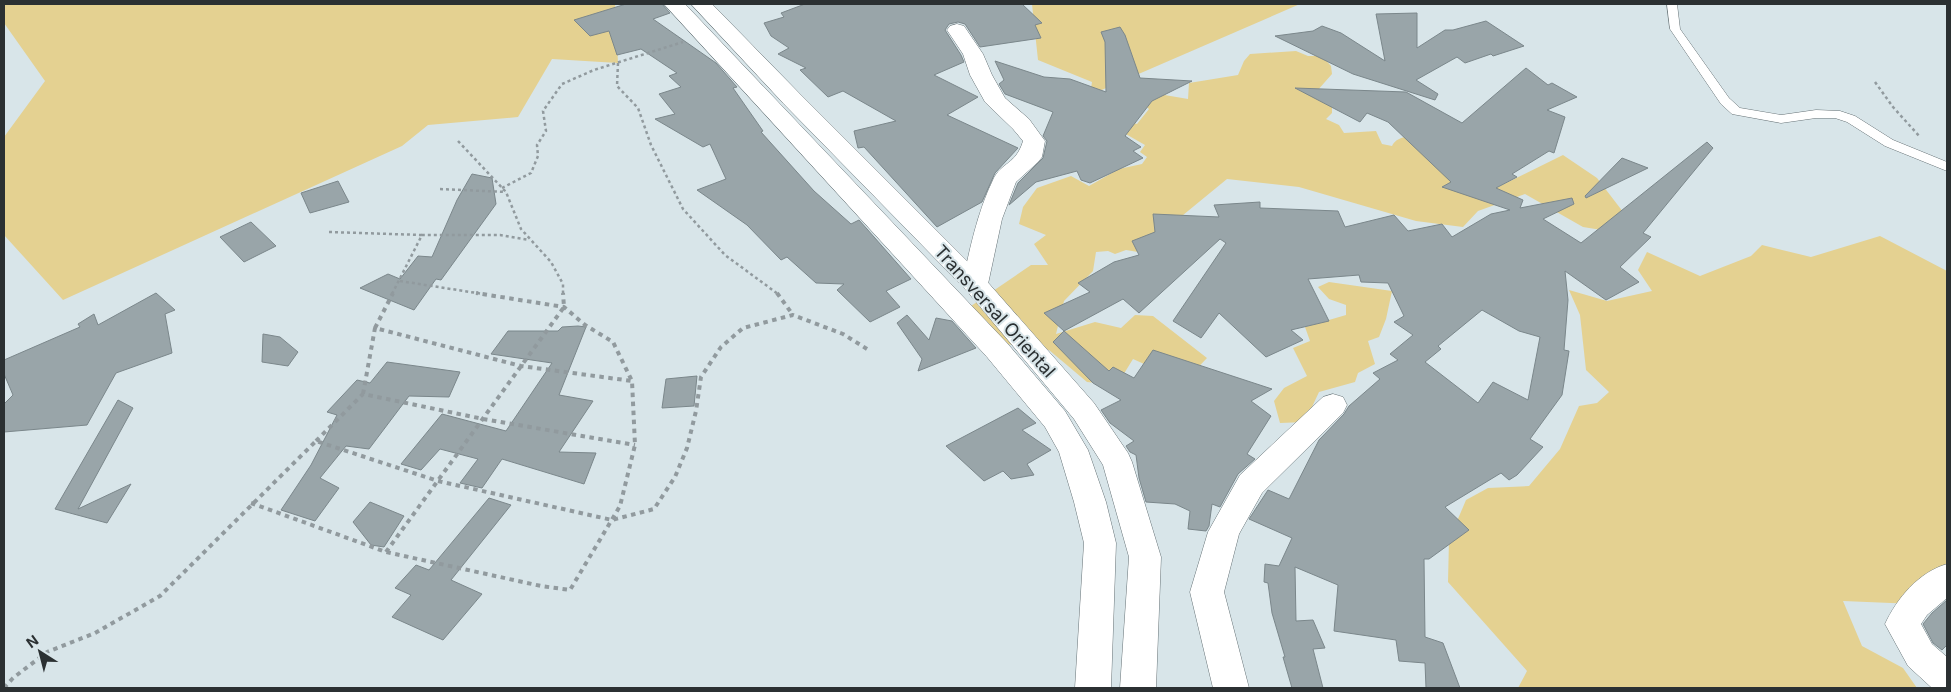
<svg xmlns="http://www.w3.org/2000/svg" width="1951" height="692" font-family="Inter,sans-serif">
  <rect width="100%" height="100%" fill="#d8e5e9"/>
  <path fill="#e4d191" d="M4,4H615L618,63L552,59L518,117L428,125L402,146L63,300L4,235V137L45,81L4,23Z
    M1032,4H1300L1090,95L1092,82L1038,60Z
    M1296,51L1308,56H1322L1331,66L1332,74L1317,91L1332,99V113L1326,119L1339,125L1344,133L1376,131L1382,144L1392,146C1397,136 1408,137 1418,135L1494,189L1563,155L1597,178L1630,221L1620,233L1583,227L1525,194L1478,211L1463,227L1416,221L1299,187L1227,179L1138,252L1126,250L1115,254L1108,251L1096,252L1093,271L1064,301L1056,334L1095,322L1121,328L1135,315L1153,316L1207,358L1184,382L1133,359L1117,385L1087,382L1049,350L992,342L971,306L1031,265H1048L1034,244L1046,235L1019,224L1023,207L1037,188L1071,176L1089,186L1119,169L1142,164L1147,157L1140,152L1145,145L1124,133L1127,121L1137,124L1149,109L1143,104L1147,92L1188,99L1189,83L1238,75L1244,61L1250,54Z
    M1880,236L1947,271V578L1915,604L1843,601L1862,646L1903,668L1917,688H1518L1527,671L1448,582L1449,540L1466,500L1488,488L1529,486L1560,449L1579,406L1597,403L1609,392L1586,370L1580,315L1569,290L1607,301L1652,291L1638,270L1647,252L1700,276L1751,256L1762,245L1811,257Z
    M1329,282L1392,291L1386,319L1379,337L1368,341L1375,364L1358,373L1355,382L1319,392L1305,422L1280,423L1274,401L1284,388L1307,376L1293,348L1310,341L1305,327L1346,315V305L1329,299L1318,287Z"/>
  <path fill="#99a5a9" stroke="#7b878b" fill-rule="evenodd" d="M626,4H662L670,13L653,19L716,63L737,87L733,88L763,131L761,132L814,191L851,224L859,220L867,229L911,279L886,291L900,307L870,322L837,290L844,284L816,283L787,257L781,260L747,225L697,190L726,179L710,144L703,147L655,119L675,114L659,94L681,87L669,76L677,73L641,49L617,55L609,31L590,36L574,20Z
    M805,4H1022L1042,23L1035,25L1041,38L980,47L965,24L958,22L949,24L945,30L961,55L964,62L934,75L978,97L947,115L1018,148L995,173L982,202L937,227L864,147L858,148L854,131L896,121L843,91L828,97L800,70L806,68L778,54L789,48L771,36L764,23L784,17L781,13Z
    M1417,13V48L1445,30H1453L1486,21L1524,46L1493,56L1491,54L1465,63L1457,57L1416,80L1438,94L1435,100L1353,74L1275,36L1313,31L1322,26L1341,33L1385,61L1376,14Z
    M1120,27L1125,35L1140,78L1192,81L1152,101L1125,136L1141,147L1133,151L1143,158L1090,183L1081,180L1077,171L1036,182L1009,205L1018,183L1043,158L1047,141L1043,136L1053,112L1005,94L999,84L1004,80L995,61L1044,77L1070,79L1106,92L1105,42L1101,32Z
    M1526,68L1548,85L1552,83L1577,97L1547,110L1565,117L1554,153L1549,151L1512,174L1517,177L1496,188L1523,200L1520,208L1572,198L1574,204L1543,219L1581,243L1707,142L1713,148L1643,233L1651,237L1620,267L1639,282L1606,300L1565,271L1568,300L1564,350L1569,351L1562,395L1530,439L1543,447L1517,475L1509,480L1501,473L1445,507L1469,530L1429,559H1424L1425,637L1443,643L1460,688H1426L1425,663L1399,661L1396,640L1334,631L1338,585L1295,567L1296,621L1313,620L1325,648L1313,649L1323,688H1292L1283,657H1285L1272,613L1268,583L1264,582L1265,564L1279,566L1292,538L1249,519L1268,490L1289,499L1319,440L1344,414L1349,406L1380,379L1373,373L1398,360L1390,354L1413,335L1394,322L1404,316L1388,283L1361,282L1359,275L1308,279L1329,321L1291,330L1303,340L1266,357L1219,313L1201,338L1173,321L1226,243L1220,239L1139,313L1123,299L1064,331L1109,371L1113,367L1134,378L1153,350L1272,389L1251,401L1271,416L1247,454L1255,459L1238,474L1220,507L1212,504L1209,526L1206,531L1188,529L1190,511L1175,504L1146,502L1139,478L1136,455L1130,452L1126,446L1134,441L1110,423L1101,410L1121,400L1093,383L1053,342L1064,331L1044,313L1090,292L1078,283L1114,262L1139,255L1132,241L1155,232L1153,214L1219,217L1214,205L1260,202V208L1338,211L1345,227L1394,215L1408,231L1442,224L1452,237L1491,214L1510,210L1442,187L1451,182L1388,122L1367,113L1360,122L1295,88L1406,92L1462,123ZM1482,310L1519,331L1540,337L1528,400L1493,382L1478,403L1425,362L1441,349L1438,346Z
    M1622,158L1648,168L1586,198L1585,196Z
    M472,174L492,178L496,204L441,280L436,279L414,310L360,288L388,274L400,279L418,256L432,257L457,200Z
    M338,181L349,202L310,213L301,193Z
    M251,222L276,246L244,262L220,237Z
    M156,293L175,310L165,314L172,353L116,373L87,425L4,432V404L13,395L4,374V360L80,327L78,324L94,314L98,325Z
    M907,315L929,340L936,318L952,321L976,348L918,371L922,359L897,323Z
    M578,326L586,327L559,395L593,401L559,452L596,453L584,484L502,459L482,488L460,483L478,459L440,449L421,470L401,464L442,414L506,431L552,363L491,354L508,331H558L562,327Z
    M263,334L280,337L298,352L288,366L262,362Z
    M387,362L460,372L449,397L409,396L369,449L346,446L320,478L339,488L315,521L281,510L311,465L337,415L327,412L357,380L370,383Z
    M697,376L694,406L662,408L666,379Z
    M118,400L133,408L78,509L131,484L107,523L55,509Z
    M1018,408L1036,423L1022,430L1051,450L1027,464L1034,475L1011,479L1003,471L984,481L946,446Z
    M489,498L511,505L451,580L482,594L443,640L392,617L411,595L395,588L416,565L429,570Z
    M370,502L404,516L384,547L371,545L353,522Z
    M1947,600V645L1942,650L1933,643L1923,624L1932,613Z"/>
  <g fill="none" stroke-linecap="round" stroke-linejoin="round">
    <defs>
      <path id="lane" d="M1667,4H1677L1680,29L1729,98L1740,108L1781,115L1816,110L1840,111L1855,116L1893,140L1947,162V171L1885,146L1847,122L1835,118H1816L1781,123L1732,114L1721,104L1670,29Z"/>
      <path id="street" d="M957,24L964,26L983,54L992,75L1005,98L1029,119L1045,141L1042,157L1038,162L1016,182L1002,219L988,284L984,290L975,293L966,290L962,284C970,249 977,213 993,180C1001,162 1016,165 1023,141L1013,129L985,102L970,75L963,54L947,30L950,26Z
        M1333,394L1343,397L1347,405L1343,413L1262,493L1239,534L1224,592L1249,688H1213L1190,592L1208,532L1240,475L1323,397Z
        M1947,564V598L1927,615L1921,624L1932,644L1947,657V688H1932L1908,666L1885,624C1897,598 1919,572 1947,564Z"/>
      <path id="secondary" d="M664,4H685L1007,343L1065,411L1088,450L1106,502L1116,543L1111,688H1075L1084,543L1074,502L1059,452L1045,427L987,357Z
        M691,4H712L800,94L984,278L1094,403L1128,453L1132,462L1161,557L1156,688H1120L1129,557L1103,465L1074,419L966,290L784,104Z"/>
    </defs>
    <use href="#lane" stroke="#677377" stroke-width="1"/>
    <use href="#street" stroke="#677377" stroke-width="1"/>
    <use href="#secondary" stroke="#677377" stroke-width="1"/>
    <path stroke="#919a9e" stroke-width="2.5" stroke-dasharray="3 3" stroke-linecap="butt" d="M618,63L617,86L638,108L651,145L683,209L725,255L778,294
      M1875,82L1893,107L1920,137
      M458,141L506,192L521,229L551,262L563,284V294
      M502,188L531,173L538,156L537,145L546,131L543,111L562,84L594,70L683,42
      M440,189L506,192
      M329,232L422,235
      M400,281L483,294
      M392,294L422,235H500L529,240"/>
    <path stroke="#919a9e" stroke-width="4" stroke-dasharray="4.5 4.5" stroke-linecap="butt" d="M777,293L793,315
      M375,328L393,293
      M363,394L375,328L521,366L632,381
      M316,441L363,394L483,419L635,445
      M251,503L386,552L541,586L570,590L620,506L635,445L632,381L613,342L585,325L564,307L476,293
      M386,552L564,307L563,293
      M4,688L13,678L47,652L95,633L160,596L316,441L438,481L612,520L654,509L675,477L687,448L696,411L701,377L721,347L743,328L793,315L843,334L867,349"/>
    <use href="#lane" fill="#fff" fill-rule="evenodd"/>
    <use href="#street" fill="#fff" fill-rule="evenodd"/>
    <use href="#secondary" fill="#fff" fill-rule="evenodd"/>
  </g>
  <g text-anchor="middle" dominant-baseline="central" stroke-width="4" stroke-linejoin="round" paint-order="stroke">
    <g font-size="18" fill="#2b3032" stroke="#d8e5e9">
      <text transform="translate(995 311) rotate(48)">Transversal Oriental</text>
    </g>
  </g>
  <rect width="1951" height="692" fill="none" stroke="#2b3032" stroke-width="10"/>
  <g transform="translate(40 652) rotate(324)" stroke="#d8e5e9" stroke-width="4" paint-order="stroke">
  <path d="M0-4L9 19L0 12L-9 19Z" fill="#2b3032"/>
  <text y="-8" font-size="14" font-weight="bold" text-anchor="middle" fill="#2b3032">N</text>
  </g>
</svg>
